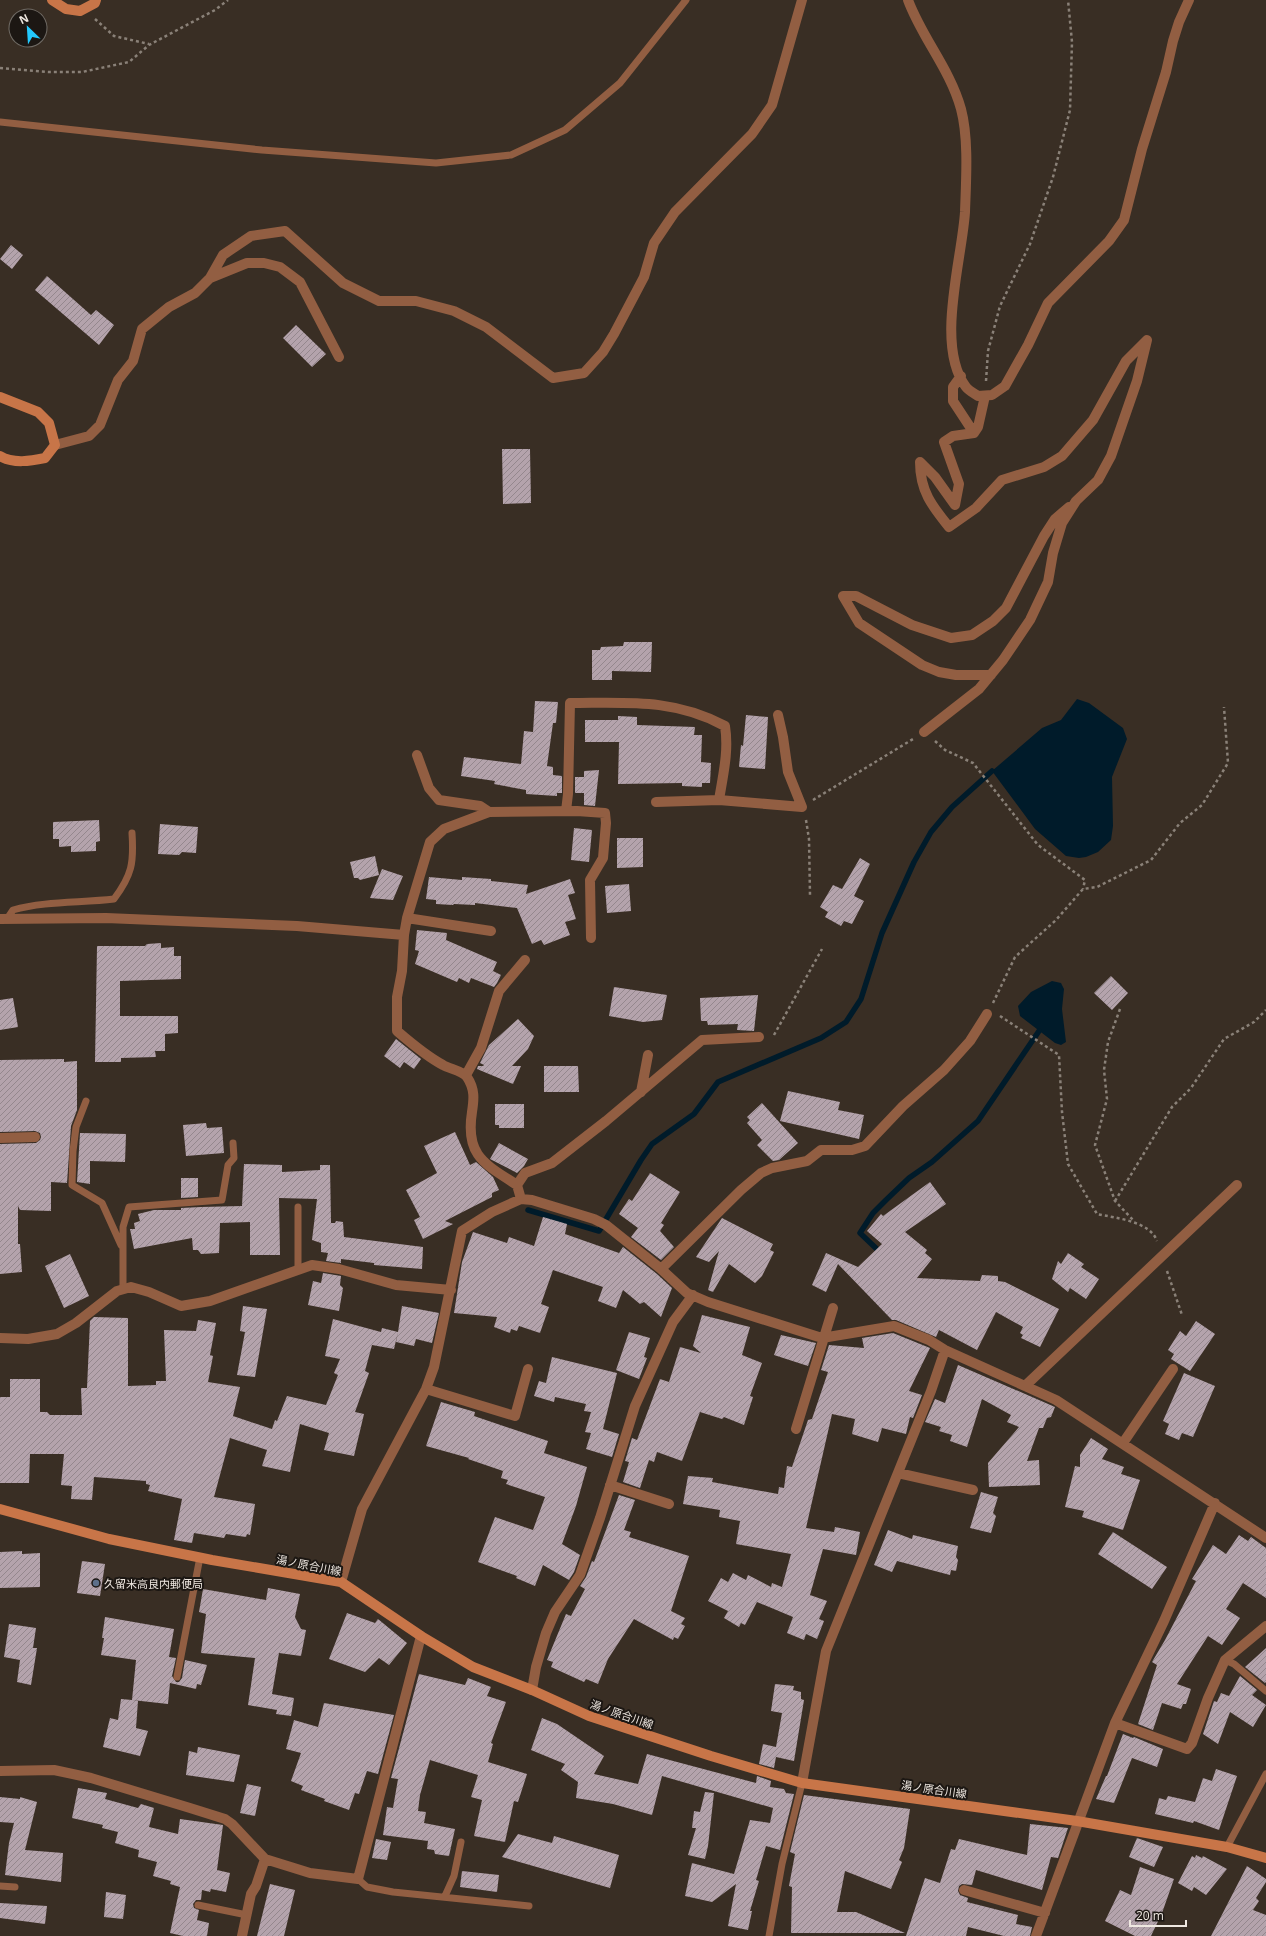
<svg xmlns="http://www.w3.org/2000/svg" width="1266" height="1936" font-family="'Open Sans','Noto Sans JP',sans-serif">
  <defs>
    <pattern id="building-hatch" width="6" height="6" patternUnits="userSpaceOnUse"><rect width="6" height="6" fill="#b4a3ac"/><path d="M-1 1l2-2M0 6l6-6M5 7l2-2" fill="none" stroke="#94878d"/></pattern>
  </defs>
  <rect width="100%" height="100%" fill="#392e24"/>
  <path fill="#001b2a" d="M1077,699L1089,703L1123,728L1127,739L1112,777L1113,826L1111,840L1098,852L1086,857L1079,858L1066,856L1035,829L992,771L1042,728L1061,720Z
    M1052,981L1061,983L1064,989L1062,1009L1066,1042L1061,1045L1055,1043L1020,1016L1018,1006L1031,992Z"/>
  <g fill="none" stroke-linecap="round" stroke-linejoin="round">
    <path stroke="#001b2a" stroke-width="5.5" d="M528,1210L599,1231L641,1160L652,1144L694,1114L718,1082L821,1038L846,1022L861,999L882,933L914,862L931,832L952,807L992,771
      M882,1254L860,1233L873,1213L886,1200L909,1178L932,1162L978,1121L1039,1031"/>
  </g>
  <path fill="url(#building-hatch)" d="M11,245L23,255L12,269L0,259Z
    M47,276L91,315L96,310L114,325L99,345L35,290Z
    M296,325L326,354L312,367L283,338Z
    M502,449H530L531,503L503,504Z
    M624,642H652L651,672L612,671V680H592V650H600L601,647L623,646Z
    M535,701L558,702L556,723H553L547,766L553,767V775L562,776V793H557V796L526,794V790L494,784L495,781L461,776L464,757L521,764L524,731L533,732Z
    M746,715L768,717L765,769L739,767L741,745L743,746Z
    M618,716L637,717V725L695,727L694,735H702L701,762L711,763L710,783H702V787L682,786V783L618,784L619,742H585V720H618Z
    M599,770L595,806L584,805V793H575V777H584V771Z
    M99,820L100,841L96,842V851L71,852V846L59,847V839H53V822Z
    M160,824L198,827L196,853L182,852L179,855L158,854Z
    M574,828L592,830L589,862L571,860Z
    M617,838H643V867L617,868Z
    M375,856L379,875L360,880L358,878H354L350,862Z
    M860,858L870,864L854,896L864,901L852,924L844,921L841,926L825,917L828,912L820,907L833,885L842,889Z
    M382,869L403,876L393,900L370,898Z
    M429,877L462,880V877L491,879V881L528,885L526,894L570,879L575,893L568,895L576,919L565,922L570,935L544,945L541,940L532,944L517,908L475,903V905L454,904L453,905L436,904V900L426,899Z
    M629,884L631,911L607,913L605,886Z
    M417,930L447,933L446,940L497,962L493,971L501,975L497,983L494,987L471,978L469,983L459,978L457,982L415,964L419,951L415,950Z
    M161,943V948L174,947V956H181V979L120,981V1016H178V1033L165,1034V1051H155L156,1057L121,1058V1062H95L97,946H145L147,944Z
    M1111,976L1128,993L1112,1010L1094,993Z
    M614,987L667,995L662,1020L643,1022L609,1016Z
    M758,995L754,1031L737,1030L738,1024L708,1025L707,1021H701L700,998Z
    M13,998L18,1027L0,1030V1000Z
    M518,1019L534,1036L528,1049L512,1066H521L513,1084L477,1069L478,1066H483L484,1065L480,1063L489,1045Z
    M396,1039L421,1059L414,1069L404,1062L400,1068L384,1056Z
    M64,1059V1062L77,1061V1110L71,1126L67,1183L51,1182V1211L20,1210L18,1206V1244H20L22,1272L0,1274V1144L36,1143L40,1140L41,1137L40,1133L35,1131L0,1132V1060Z
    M544,1066H578L579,1092H544Z
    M788,1091L840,1102L838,1110L864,1115L859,1139L780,1121Z
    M762,1103L798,1143L779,1160L773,1161L757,1145L762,1140L747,1123L750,1120L747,1117Z
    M495,1104H524V1128H499V1125H495Z
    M206,1123L207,1128L222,1127L224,1153L186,1156L183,1125Z
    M455,1132L470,1165L476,1162L493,1177L499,1190L492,1193V1197L445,1221L453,1224L423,1239L414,1220L420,1217L406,1190L437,1173L424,1146Z
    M80,1133L126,1134L125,1162L90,1161V1184L77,1182Z
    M499,1143L528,1159L524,1166L517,1173L490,1159Z
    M244,1164L282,1165V1172L320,1170V1165H330L331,1223H335L336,1221L343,1222L344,1237L423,1247L422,1269L374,1265V1263L341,1259V1263L326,1261L328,1253L321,1252V1243L312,1240L317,1199L279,1198L280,1255H250V1222L220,1223L219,1253L201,1254L198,1250H193L192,1238L134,1249L130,1229H135L134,1223L140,1221L138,1214L154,1210H181V1208L201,1207L242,1206Z
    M650,1173L680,1192L661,1223L664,1225L660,1231L674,1247L661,1260L631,1237L638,1228L619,1214L629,1199L632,1201Z
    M181,1178H198V1197L181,1198Z
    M930,1182L946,1204L905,1232L927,1250L925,1253L932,1259L917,1278L980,1281L982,1275L998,1276V1281L1005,1282L1059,1309L1040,1347L1021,1338L1023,1335L1020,1333L1023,1327L996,1312L977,1350L939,1330L936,1337L896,1320H892L838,1264L826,1292L812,1285L826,1253L858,1267L882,1244L867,1231L881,1214L883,1216Z
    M543,1217L567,1224L565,1234L619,1253L623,1247L657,1274L672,1288L661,1317L644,1302L640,1304L623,1290L616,1308L598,1301L603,1287L553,1270L541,1304L549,1307L540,1333L519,1326L517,1331L511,1329L510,1333L494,1327L497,1317L454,1313L462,1262L473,1232L507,1243L509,1237L534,1246Z
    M722,1218L773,1244L770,1250L774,1252L762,1276L755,1283L729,1264L713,1292L708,1290L719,1251L709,1262L696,1257Z
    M1068,1253L1084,1264L1081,1267L1099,1279L1086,1299L1070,1288L1068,1292L1052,1279L1058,1261L1061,1264Z
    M70,1254L89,1296L64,1308L45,1266Z
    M323,1273L341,1276L340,1285L343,1288L339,1311L308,1305L313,1281L321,1283Z
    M243,1306L267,1309L255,1377L237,1375L245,1332L240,1331Z
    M402,1306L439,1313L432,1343L416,1339L414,1346L396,1342L398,1332L394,1349L372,1345L365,1371L369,1373L355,1412L364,1414L354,1456L324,1450L329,1433L300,1424L290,1472L262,1466L267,1450L230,1438L214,1497L255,1504L250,1535L247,1534L246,1537L226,1534L224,1538L194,1533L192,1543L174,1540L182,1499L148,1491L150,1485L146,1484V1481L94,1477L92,1500L71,1499L72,1486L61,1485L64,1454H30L29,1483H0V1397H10V1379H40V1412H47L50,1415H82L81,1388H87L90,1321L94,1317L128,1318V1386L156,1385V1381H166L164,1330L196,1331L198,1320L216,1323L210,1355L213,1356L208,1382L240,1387L233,1416L272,1429L275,1420L277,1421L287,1396L326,1405L338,1375L334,1373L340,1359L325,1356L333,1319L381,1332L382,1328L398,1332Z
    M702,1315L750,1327L742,1355L762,1363L750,1396L753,1397L744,1425L724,1417L722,1419L700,1412L682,1461L657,1452L654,1462L649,1460L640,1488L623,1482L629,1462L625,1461L632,1438L637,1440L660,1379L669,1382L680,1347L701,1353L693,1346Z
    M1196,1321L1215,1334L1190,1371L1171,1359L1174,1354L1168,1350L1180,1331L1186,1336Z
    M629,1332L650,1338L644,1357L647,1358L639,1379L616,1370Z
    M893,1333L930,1348L909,1391L922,1395L913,1418L910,1417L906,1434L882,1428L878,1442L852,1434L855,1419L832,1414L806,1528L834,1532L835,1527L860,1532L856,1555L823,1549L810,1595L827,1601L819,1619L824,1621L817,1639L806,1634L804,1640L787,1633L793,1617L757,1602L745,1625L741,1623L739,1627L724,1618L728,1611L708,1601L721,1578L728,1582L733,1573L746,1580L748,1575L771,1587L772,1583L782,1587L791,1554L736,1544L740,1521L719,1517L720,1510L683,1504L688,1476L713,1478L712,1482L778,1494L779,1487L784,1488L787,1466L792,1467L808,1420L812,1419L828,1372L821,1370L829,1345L864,1348L862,1338Z
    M781,1335L816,1343L808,1366L774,1355Z
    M552,1357L617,1373L603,1429L619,1434L612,1457L586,1449L591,1433L585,1432L591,1412L584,1411L586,1404L555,1397L554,1402L534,1396L539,1381L546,1383Z
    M958,1365L1055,1407L1051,1417L1047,1418L1043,1428H1039L1027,1461L1039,1460L1040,1485L989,1487L988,1463L1019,1427L1007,1422L1011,1415L982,1399L967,1447L950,1441L952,1435L939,1431L941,1427L925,1422L935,1399L945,1403Z
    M1184,1373L1215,1386L1193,1437L1182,1433L1179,1440L1165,1434L1169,1424L1163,1421Z
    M441,1402L475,1412L474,1416L548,1441L544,1453L587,1467L576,1506L562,1544L580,1555L574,1572L569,1580L543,1565L535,1586L516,1578L517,1576L478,1562L495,1517L533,1530L545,1497L506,1484L508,1480L501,1478L503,1471L468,1459L469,1458L426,1446Z
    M1091,1438L1108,1449L1102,1459L1124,1467L1121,1474L1140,1480L1123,1530L1082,1517L1084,1511L1065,1507L1075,1466L1080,1467V1455Z
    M981,1492L998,1497L993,1513L996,1516L991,1533L970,1528Z
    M619,1495L635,1500L624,1530L631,1532L629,1537L689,1556L671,1611L685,1618L681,1624L685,1626L678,1639L674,1637L673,1640L634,1619L608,1659L598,1684L586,1679L584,1682L551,1667L553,1662L547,1660L566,1614L571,1616L585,1589L580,1586L586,1577L592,1561L594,1562Z
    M888,1530L912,1539L913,1535L958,1546L956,1557L958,1560L956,1571L951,1570L950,1575L897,1561L892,1572L874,1565Z
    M1113,1532L1167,1567L1152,1589L1098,1554Z
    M1239,1535L1248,1541L1251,1537L1266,1548V1598L1243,1583L1226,1609L1240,1618L1222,1645L1208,1636L1177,1684L1191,1689L1186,1704H1183L1181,1709L1162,1703L1153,1730L1138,1724L1157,1665L1152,1662L1165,1640L1196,1581L1192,1579L1213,1545L1226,1554Z
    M22,1551V1554L40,1553V1587L0,1588V1552Z
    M82,1561L105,1564L100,1596L77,1593Z
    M268,1588L300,1594L295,1617L301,1629L306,1630L301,1656L279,1653L272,1694L294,1698L291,1716L276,1714L277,1710L248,1705L255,1658L201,1653L206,1614L199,1612L203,1589L266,1600Z
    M347,1613L375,1623L378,1619L407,1643L389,1665L379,1658L365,1672L329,1659Z
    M105,1617L174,1629L169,1657L176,1658L172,1676L176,1682H179L182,1678L185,1660L207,1665L201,1685L197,1684L196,1689L170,1683L168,1704L132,1700L138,1701L136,1728L148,1731L140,1756L103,1747L110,1718L118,1720L121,1699L132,1700L136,1660L101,1655L104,1638H102Z
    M9,1624L36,1628L33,1648H37L31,1685L17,1682L20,1660L4,1657Z
    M1266,1648V1682L1265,1683L1245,1667Z
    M419,1674L465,1685L468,1678L491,1687L487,1696L506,1702L491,1743L493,1744L488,1762L527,1774L518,1802L514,1801L505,1842L474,1836L482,1800L471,1797L478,1775L430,1760L420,1795L418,1811L426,1812L424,1823L455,1829L449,1856L435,1854L434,1850L427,1849L428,1841L383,1835L387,1807L393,1808L398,1779L391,1778Z
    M1240,1676L1257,1690L1252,1695L1266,1705L1253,1727L1230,1712L1218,1744L1203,1734L1214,1701L1217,1702L1221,1693L1229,1696Z
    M775,1684L794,1686L793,1690L801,1692V1699L804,1700L794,1761L776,1757L774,1768L759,1764L763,1744L776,1747L782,1713L771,1711Z
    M324,1703L394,1715L378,1774L367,1771L359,1794L355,1793L349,1810L324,1801L325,1799L301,1790L303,1786L291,1781L301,1753L286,1749L294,1720L318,1727Z
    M542,1718L557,1724L604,1756L594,1774L638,1784L647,1754L756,1783L757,1776L771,1781L770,1787L784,1789L786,1793L794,1794L780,1850L766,1846L756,1880L759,1881L750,1911H752L748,1930L728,1926L736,1884L712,1902L685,1896L692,1863L734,1874L750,1820L770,1823L773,1808L662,1776L652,1815L613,1804L576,1798L578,1782L561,1770L565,1764L531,1750Z
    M1123,1734L1133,1738L1134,1737L1163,1749L1157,1767L1132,1758L1114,1803L1096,1799L1106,1776H1107Z
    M198,1747L240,1755L234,1782L186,1775L189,1751L197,1753Z
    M1216,1769L1237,1776L1219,1830L1194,1821L1193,1823L1155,1814L1159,1798L1166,1800L1168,1796L1195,1802L1203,1778L1212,1781Z
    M247,1784L261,1787L255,1816L240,1813Z
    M78,1788L107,1793L105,1799L138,1808L141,1804L154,1808L149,1827L178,1834L180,1819L223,1825L217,1870L230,1873L226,1892L211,1889L210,1892L202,1890L201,1900H196L193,1904L194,1908L199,1910L197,1920L209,1923L207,1936H183L170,1933L180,1887L170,1884L171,1881L153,1876L157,1862L138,1857L139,1850L115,1843L118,1832L102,1828L103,1825L72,1818Z
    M705,1792L714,1793L708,1846L705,1859L688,1855L696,1828H692L694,1811L700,1812Z
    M804,1795L910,1809L904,1848L899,1860L902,1862L891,1889L845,1871L837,1912H856L905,1933H791L792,1887L789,1886L795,1854L790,1852Z
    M0,1797L20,1799V1797L37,1802L25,1850L63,1853L61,1882L5,1875L9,1843L14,1823L0,1822Z
    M1030,1824L1068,1828L1058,1858L1051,1857L1042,1890L976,1870L972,1885L962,1884L959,1886L958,1891L960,1895L968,1898L967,1902L1018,1915L1016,1924L1032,1927L1030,1936H1004L968,1927L966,1936H906L925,1878L940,1883L951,1849L955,1850L959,1839L1027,1855Z
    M518,1834L552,1843L554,1836L619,1855L610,1888L502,1857Z
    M1137,1838L1163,1847L1154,1867L1129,1857Z
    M376,1839L391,1842L387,1860L372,1858Z
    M1196,1855L1202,1858L1203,1856L1227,1869L1206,1895L1194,1887L1192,1891L1178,1883L1192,1856L1195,1858Z
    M1247,1866L1266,1879V1882L1256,1898L1259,1901L1253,1910L1266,1915V1936H1211Z
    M1140,1867L1174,1879L1162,1913L1151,1936H1135L1105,1921L1120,1890L1131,1895Z
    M462,1871L499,1875L497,1892L460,1887Z
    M270,1884L295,1890L284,1936H257Z
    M106,1892L126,1895L123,1919L104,1917Z
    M0,1903L47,1906L45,1924L0,1918Z"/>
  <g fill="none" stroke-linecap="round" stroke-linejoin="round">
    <path stroke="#8a8178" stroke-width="2.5" stroke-dasharray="3 3" stroke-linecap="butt" d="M95,19L114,36L149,44
      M0,68L49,72H82L129,62L149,45L215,10L228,0
      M986,381L988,351L1000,306L1030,244L1053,177L1070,110L1072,42L1068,0
      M935,741L945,750L973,763L1038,845L1085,880L1083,889
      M813,800L913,739
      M806,820L809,839L810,895
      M993,1003L1015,957L1056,920L1083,889L1097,887L1151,860L1180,823L1202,805L1228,763L1224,707
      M1120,1009L1108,1042L1104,1070L1107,1099L1095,1145L1115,1201L1133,1220
      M1000,1016L1059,1055L1062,1112L1068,1164L1097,1214C1115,1218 1150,1221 1157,1241
      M774,1035L822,949
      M1115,1201L1172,1107L1191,1088L1224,1039L1254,1022L1266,1010
      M1167,1271L1182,1315"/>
    <path stroke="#925e42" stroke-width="7" d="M0,122L262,150L436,163L511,155L565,130L620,83L686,0
      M7,919L13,910C45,901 80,903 114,899C132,875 134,863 132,833
      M86,1101L76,1127L73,1151L72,1185L102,1203L121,1245
      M298,1207V1270
      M123,1289V1227L129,1207L222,1200L228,1165L234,1158L233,1143
      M1225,1660L1234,1664L1266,1691
      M177,1677L200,1557
      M1227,1847L1266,1774
      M358,1879L367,1887L393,1892L529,1906
      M0,1886L15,1887
      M445,1896L454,1876L461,1842
      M198,1905L247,1915
      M769,1936L782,1864L802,1783"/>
    <path stroke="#925e42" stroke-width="10" d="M908,0C922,38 950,69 961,109C969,139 966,181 965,212C962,260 935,346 966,387C969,391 974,393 978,396L992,395L1005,386L1028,345L1048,303L1109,241L1124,220L1142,149L1166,72L1173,41L1179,22L1189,0
      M210,278L247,263H264L280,267L300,282L339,357
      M974,433L978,427L985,396
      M55,445L89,436L100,425L118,380L133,361L142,329L169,307L195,293L210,278L223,255L251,236L285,231L343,283L379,301H416L454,311L486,327L553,378L584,373L603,352L614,334L644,277L654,243L675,212L752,134L772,105L802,0
      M991,675H956L939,672L922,665L859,623L843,596H856L912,625L951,638L972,635L993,621L1006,608L1044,536L1055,519L1069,507
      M924,732L979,689L1003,660L1030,620L1048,582L1053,553L1062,523L1076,501L1098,480L1111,456L1137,381L1147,340L1126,361L1093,420L1062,456L1044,467L1002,480L976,508L949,527C932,506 920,491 920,462L935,477L955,505L959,484L944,442L953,436L974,433L953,401V387L961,376
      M417,755L429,788L439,800L480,806L489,812
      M656,802L719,800
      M566,811L568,794L570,703C625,703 674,698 725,726C729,751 723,775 719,800L802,807L788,772L783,737L778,715
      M407,918L491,931
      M0,919L106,918L297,926L404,935
      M466,1075L481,1048L499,991L525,960
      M641,1092L648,1055
      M0,1138L35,1137
      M517,1185L525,1173L552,1163L606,1121L702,1040L759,1037
      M521,1199L517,1185C485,1164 465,1156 472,1112C474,1099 475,1089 467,1077C463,1071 450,1069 443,1065C426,1056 411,1043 397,1031V997L402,971L404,935L407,918L430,842L444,829L489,812L577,811L605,813L606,823L603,858L590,880L591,938
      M661,1269L741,1190L761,1173L772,1168L807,1161L821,1150H852L865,1146L903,1106L944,1070L970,1041L987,1014
      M0,1338L28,1339L57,1334L76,1323L117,1291L131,1287L149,1292L181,1306L210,1301L312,1265L339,1269L396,1285L451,1290
      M1025,1386L1237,1185
      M426,1389L515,1416L528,1369
      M796,1429L833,1308
      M1123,1443L1173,1369
      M898,1473L973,1490
      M610,1485L669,1504
      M341,1582L362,1509L426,1389L434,1367L462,1231L492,1212L521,1199L532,1200L594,1219L606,1225L661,1269L687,1293L708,1302L822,1338L894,1326L929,1340L945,1350L1056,1400L1266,1538
      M532,1690L536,1667L546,1633L555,1612L580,1575L600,1518L635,1406L673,1322L693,1295
      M1115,1723L1187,1749L1192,1743L1208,1698L1225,1660L1266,1626
      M0,1771L54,1770L91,1778L190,1808L225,1819L232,1824L265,1859L310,1873L358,1879L421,1636
      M802,1783L826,1651L931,1391L945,1350
      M964,1890L1045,1913
      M242,1936L251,1894L256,1886L265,1859
      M1036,1936L1115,1723L1164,1621L1215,1503"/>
    <path stroke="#c87548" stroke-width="10" d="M52,0L66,9L80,11L95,3L96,0
      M0,397L38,412L49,423L55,445L45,458C31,461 13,464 0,456
      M0,1509L109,1539L212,1560L341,1582L421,1636L473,1667L532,1690L589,1716L711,1756L802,1783L1077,1821L1227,1847L1266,1858"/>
  </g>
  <circle fill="#5c6f8a" stroke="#1c1713" stroke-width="1.5" cx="96" cy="1583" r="4"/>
  <g text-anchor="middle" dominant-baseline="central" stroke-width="4" stroke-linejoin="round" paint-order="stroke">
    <g font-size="11" fill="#efe8e1" stroke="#1c1713">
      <text transform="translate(309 1565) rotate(11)">湯ノ原合川線</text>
      <text transform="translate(622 1714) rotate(19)">湯ノ原合川線</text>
      <text transform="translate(934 1789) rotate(8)">湯ノ原合川線</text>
    </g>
    <g font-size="11" fill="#efe8e1" stroke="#1c1713" text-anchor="start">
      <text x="104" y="1583">久留米高良内郵便局</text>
    </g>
  </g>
  <g transform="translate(28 28) rotate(335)"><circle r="19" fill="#1c1713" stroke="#706b65"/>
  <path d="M0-3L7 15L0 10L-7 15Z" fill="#23c9fe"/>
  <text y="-6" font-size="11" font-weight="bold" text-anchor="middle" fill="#efe8e1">N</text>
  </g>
  <path d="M1130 1920v6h56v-6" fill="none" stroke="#efe8e1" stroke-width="2"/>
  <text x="1136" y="1920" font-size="12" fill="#efe8e1" stroke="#1c1713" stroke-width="3" paint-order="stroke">20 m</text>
</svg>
